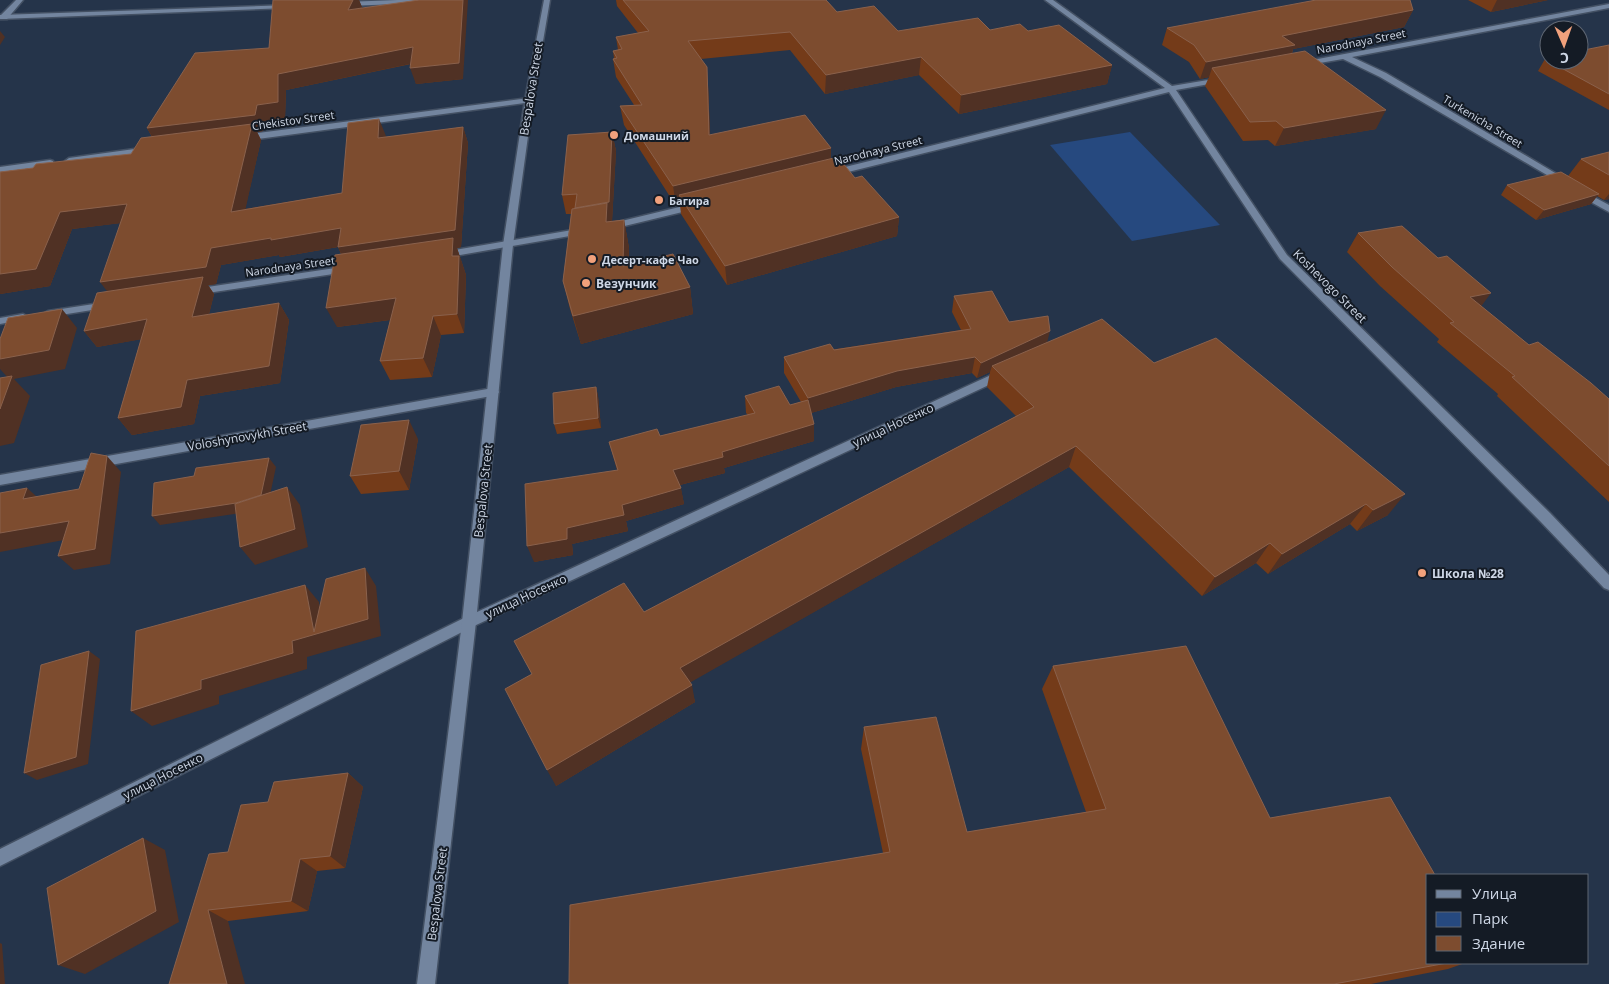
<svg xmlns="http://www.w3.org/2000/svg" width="1609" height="984" font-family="'Open Sans',sans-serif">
  <rect width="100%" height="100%" fill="#25344a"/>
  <path fill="#26497f" d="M1130,132L1220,225L1132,241L1050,145Z"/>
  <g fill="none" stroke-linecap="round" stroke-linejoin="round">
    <defs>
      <path id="street" d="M16,0H23L7,19H1V15Z
        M1045,0H1053L1172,86L1226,77V81L1176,90L1287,255L1550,513L1609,575V590L1604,588L1540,521L1280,259L1169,92L832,176L829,175V171L1165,88Z
        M1609,4V8L1352,57L1386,73L1567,180L1568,182L1564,185L1380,77L1343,59L1302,66L1298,64L1302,62Z
        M529,98H532V102L243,141L239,138L243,135Z
        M149,147L152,148V152L69,164L65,161L69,158Z
        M50,160L53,161V165L0,173V167Z
        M1581,190L1609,205V212L1578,195V191Z
        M696,203L701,206L699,208L608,230L603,227L605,225Z
        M584,228L587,229V233L443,258L438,255L443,252Z
        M349,266L354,269L353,271L194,295L189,292L194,289Z
        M107,302L112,305L111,307L48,317L43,314L48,311Z
        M23,314L28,317L27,319L0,324V318Z
        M1004,369L1010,373L1008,376L474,626L0,866V849L464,618Z
        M493,388L497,389L499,392L497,395L0,485V475Z"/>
      <path id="secondary" d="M397,0H456L453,2L345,6L342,4L345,2Z
        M544,0H550L533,100L513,245L476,622L435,984H417L462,622L503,245L525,100Z
        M290,5L292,6L288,8L0,19V15Z"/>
    </defs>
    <use href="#street" stroke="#435063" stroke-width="3"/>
    <use href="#secondary" stroke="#435063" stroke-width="3"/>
    <use href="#street" fill="#73859f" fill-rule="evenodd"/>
    <use href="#secondary" fill="#73859f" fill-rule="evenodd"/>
  </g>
  <path fill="#743b19" d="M273,0H359L362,8L463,79L416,84L411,64L286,90L285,118L265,121L263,131L257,132L261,140L245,209L342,193L386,136V137L463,127L468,143L461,247L457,248L466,275L464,333L441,335L432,377L390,380L380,361L390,320L337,327L341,254L338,247L280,257L279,255L221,265L216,284L208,285L214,294L209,314L279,303L289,320L280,383L200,396L194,424L132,435L118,418L141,339L97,347L84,331L107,291L120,223L72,229L50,286L0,294V172L33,168L131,154L152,137L147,128L269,48Z
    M616,0H826L837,12L898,31L990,30L1028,31L1112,65L1107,84L959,114L919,75L825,94L790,50L701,59L708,85L710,135L831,148V159L899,217L897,236L727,285L681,214L680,205L676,206L624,125L620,106L634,105L616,77L613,59L614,58L613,51L618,50L616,37L638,33L617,6Z
    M1468,0H1548L1491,12Z
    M1413,10L1404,27L1293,49L1292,54L1376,129L1275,146L1268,140L1243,141L1205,86L1209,77L1200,79L1189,62L1162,45L1167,28Z
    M1609,45V110L1538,71L1545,59Z
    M612,132L616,151L612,221L624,220L629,248V265L690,287L693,314L581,344L570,309L563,281L571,214H566L562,195Z
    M1609,152V199L1604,200L1597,196L1591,204L1536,220L1501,195L1507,185L1568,176L1581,159Z
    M1358,233L1481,306L1529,345L1609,399V502L1497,396L1498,394L1437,342L1439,339L1380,286L1347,252Z
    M954,296L1009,322L1047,342L1154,363L1388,515L1357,531L1350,524L1268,574L1256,563L1202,596L1069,467L690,682L695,702L556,786L532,674L514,641L644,612L1016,416L987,387L990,372L977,378L972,373L896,387L811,413L814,441L724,468L725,473L680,485L684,504L626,521L628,531L572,544L573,555L534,562L617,470L609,442L660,436L748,415L746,413L745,396L790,405L801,402L784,373V357L961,330L952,312Z
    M596,387L598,396L601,428L557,434L554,424Z
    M418,439L409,490L361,494L350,476Z
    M1053,666L1270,818L1428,963H1465L1448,969L1371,984H569L883,853L861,749L864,727L967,832L1086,812L1042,689Z
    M348,773L363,787L345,868L317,871L308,911L228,921L169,984L228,852L268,802Z"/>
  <path fill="#503124" d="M353,0H359L362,7L354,25L348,10Z
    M463,0H468L463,79L416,84L410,68Z
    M1497,0H1548L1491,12Z
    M1413,10L1404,27L1293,49L1288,62L1212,68L1209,77L1200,79L1206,62L1282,36Z
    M0,31L5,37L0,45Z
    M413,47L419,62L286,90L285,118L265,121L263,131L257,132L261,140L241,229L231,212L157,145L147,128L257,105L278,74Z
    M921,57L919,75L825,94L826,75Z
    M1112,65L1107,84L959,114L961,95Z
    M707,67L708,85L711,154L709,135Z
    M1386,110L1376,129L1275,146L1284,128Z
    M379,119L386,136L385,154L378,138Z
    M463,127L468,143L461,247L457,248L466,275L464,333L457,314L346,264L338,247Z
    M612,132L616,151L612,221L579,227L575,208Z
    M831,148V168L679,195L680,205L676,206L673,186Z
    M1599,194L1591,204L1536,220L1544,210Z
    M1609,194V199L1604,200Z
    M127,204L138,221L72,229L50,286L0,294V274L60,212Z
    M899,217L897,236L727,285L725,266Z
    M624,220L629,248L628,294L623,266Z
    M341,228L349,245L280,257L279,255L221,265L216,284L208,285L214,294L204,334L113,299L100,282L211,248L271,238Z
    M690,287L693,314L581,344L573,316Z
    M1491,293L1477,312L1470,297Z
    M396,298L404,318L337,327L326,308Z
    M279,303L289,320L280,383L200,396L194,424L132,435L118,418L187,380Z
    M62,309L77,328L65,369L14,379L30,396L14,443L0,446V409L10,380L0,369V359Z
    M433,316L441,335L432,377L423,358Z
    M147,319L160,336L97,347L84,331Z
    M1050,331L1046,347L992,366L990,372L977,378L981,363Z
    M975,357L972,373L896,387L808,414V398L897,371Z
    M596,387L598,396L601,428L598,418Z
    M409,420L418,439L409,490L399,471Z
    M814,424V441L724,468L725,473L676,486L673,470L722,452Z
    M1076,446L1069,467L684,686L680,668Z
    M107,456L121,472L110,564L74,570L58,556Z
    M269,458L276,467L267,509L160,525L152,516Z
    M287,487L300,505L308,547L255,565L240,547Z
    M27,488L44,503L23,499Z
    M681,488L684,504L626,521L628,531L572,544L573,555L534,562L527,546L567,528L622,505Z
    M1405,494L1388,515L1357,531L1373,510Z
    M1366,504L1350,524L1268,574L1282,554Z
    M69,521L85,536L0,552V533Z
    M1270,543L1256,563L1202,596L1215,577Z
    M365,568L376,586L381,636L307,657V669L219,696V704L152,726L131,711L314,632L305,585L319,602L324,632Z
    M89,651L100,659L88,764L37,780L24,773Z
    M692,685L695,702L556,786L547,770Z
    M348,773L363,787L345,868L330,856Z
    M143,838L165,850L179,922L85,974L58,965Z
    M300,859L317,871L308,911L291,901Z
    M208,910L228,921L245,984H227Z
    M0,943L2,944L5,984H0Z"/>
  <path fill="#7d4c2f" stroke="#8a614c" d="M273,0H353L348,10L419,0H463L459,63L410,68L413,47L278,74V102L257,105L255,115L147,128L195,53L269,48Z
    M623,0H826L837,12L874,6L898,31L978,18L990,30L1020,24L1028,31L1059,25L1112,65L961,95L921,57L826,75L790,32L688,41L707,67L709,135L805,115L831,148L673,186L620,106L642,105L613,59L617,58L613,51L622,49L616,37L649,31Z
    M1316,0H1410L1413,10L1282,36L1295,45L1206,62L1194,45L1167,28Z
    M1609,45V94L1545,59L1549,58V60H1579V51Z
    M1305,51L1386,110L1284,128L1276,121L1250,122L1212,68Z
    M379,119L378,138L463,127L455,230L338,247L341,228L271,240V238L211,248L206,267L100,282L127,204L60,212L36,269L0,274V172L33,168L36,164L131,154L141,138L252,124L231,212L342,193L348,123Z
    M612,132L609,202L575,208L577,194L562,195L568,135Z
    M1609,152V175L1581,159Z
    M838,157L855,178L862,176L899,217L725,266L679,195Z
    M1561,172L1599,194L1544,210L1507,185Z
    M607,203L606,222L624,220L623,266L673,254L690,287L573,316L563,281L572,209Z
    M1402,226L1438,258L1447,256L1491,293L1470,297L1529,345L1538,342L1591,383L1609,399V466L1512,377L1515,376L1450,323L1454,322L1392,267L1358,233Z
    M453,238L452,256H459L457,314L433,316L423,358L380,361L396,298L326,308L335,255Z
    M203,277L192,317L279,303L269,366L187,380L181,407L118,418L147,319L84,331L97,293Z
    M992,291L1009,322L1048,316L1050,331L981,363L975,357L897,371L808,398L784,357L830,344L834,350L971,329L954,296Z
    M62,309L49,350L0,359V339L8,318Z
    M1102,319L1154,363L1216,338L1405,494L1373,510L1366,504L1282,554L1270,543L1215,577L1076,446L680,668L692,685L547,770L505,689L532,674L514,641L624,583L644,612L1034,407L992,366Z
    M12,376L0,409V378Z
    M779,386L790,405L808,400L814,424L722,452L723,457L673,470L681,488L622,505L624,515L567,528V539L527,546L525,484L618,470L609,442L657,429L660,436L755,413L745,396Z
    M596,387L598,418L554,424L553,393Z
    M409,420L399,471L350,476L361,425Z
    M91,453L107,456L95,549L58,556L69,521L0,533V493L27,488L23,499L79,489Z
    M269,458L261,495L236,503L152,516L154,483L194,476L196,468Z
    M287,487L295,529L240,547L235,504Z
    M365,568L368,619L292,641L293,653L201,680V689L131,711L136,631L305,585L314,632L326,579Z
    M1186,646L1270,818L1390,797L1435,875H1428V963H1447L1334,984H569L570,905L890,852L864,727L936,717L967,832L1106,809L1053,666Z
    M89,651L76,757L24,773L41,665Z
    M348,773L330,856L300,859L291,901L208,910L227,984H169L209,854L228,852L241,805L268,802L274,782Z
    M143,838L156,911L58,965L47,888Z"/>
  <g fill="#f1a17c" stroke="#141b25" stroke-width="2">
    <circle cx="614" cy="135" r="5"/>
    <circle cx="659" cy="200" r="5"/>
    <circle cx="592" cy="259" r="5"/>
    <circle cx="586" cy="283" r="5"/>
    <circle cx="1422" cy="573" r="5"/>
  </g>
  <g text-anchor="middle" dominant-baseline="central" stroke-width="4" stroke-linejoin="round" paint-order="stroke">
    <g font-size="11" fill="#ced7e6" stroke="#141b25">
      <text transform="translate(1361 41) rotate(-11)">Narodnaya Street</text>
      <text transform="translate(293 120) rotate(-8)">Chekistov Street</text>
      <text transform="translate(1483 121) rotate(31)">Turkenicha Street</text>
      <text transform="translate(878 150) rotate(-14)">Narodnaya Street</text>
      <text transform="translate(290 266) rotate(-8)">Narodnaya Street</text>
    </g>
    <g font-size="11" font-weight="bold" fill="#ced7e6" stroke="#141b25" text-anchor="start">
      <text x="624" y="135">Домашний</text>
      <text x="669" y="200">Багира</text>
      <text x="602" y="259">Десерт-кафе Чао</text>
    </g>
    <g font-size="12" fill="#ced7e6" stroke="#141b25">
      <text transform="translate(531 89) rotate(-81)">Bespalova Street</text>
      <text transform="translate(1330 286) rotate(45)">Koshevogo Street</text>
      <text transform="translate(893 425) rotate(-25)">улица Носенко</text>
      <text transform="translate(247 436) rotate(-10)">Voloshynovykh Street</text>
      <text transform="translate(483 491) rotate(-84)">Bespalova Street</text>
      <text transform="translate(526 596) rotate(-25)">улица Носенко</text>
      <text transform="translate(163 776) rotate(-27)">улица Носенко</text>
      <text transform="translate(437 894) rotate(-83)">Bespalova Street</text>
    </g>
    <g font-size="12" font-weight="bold" fill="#ced7e6" stroke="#141b25" text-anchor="start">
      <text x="596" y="283">Везунчик</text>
      <text x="1432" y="573">Школа №28</text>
    </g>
  </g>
  <rect x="1426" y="874" width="162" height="90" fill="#141b25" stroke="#5e6672"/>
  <rect x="1436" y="890" width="25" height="8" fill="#73859f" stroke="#5e6672"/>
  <text x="1472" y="899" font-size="15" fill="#ced7e6">Улица</text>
  <rect x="1436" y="912" width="25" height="15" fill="#26497f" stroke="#5e6672"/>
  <text x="1472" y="924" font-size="15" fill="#ced7e6">Парк</text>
  <rect x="1436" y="936" width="25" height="15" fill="#7d4c2f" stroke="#5e6672"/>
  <text x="1472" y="949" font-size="15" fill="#ced7e6">Здание</text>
  <g transform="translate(1564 45) rotate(178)"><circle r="24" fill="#141b25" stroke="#5e6672"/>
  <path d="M0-4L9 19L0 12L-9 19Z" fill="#f1a17c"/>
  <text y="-8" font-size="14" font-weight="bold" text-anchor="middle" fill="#ced7e6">С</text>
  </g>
</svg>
